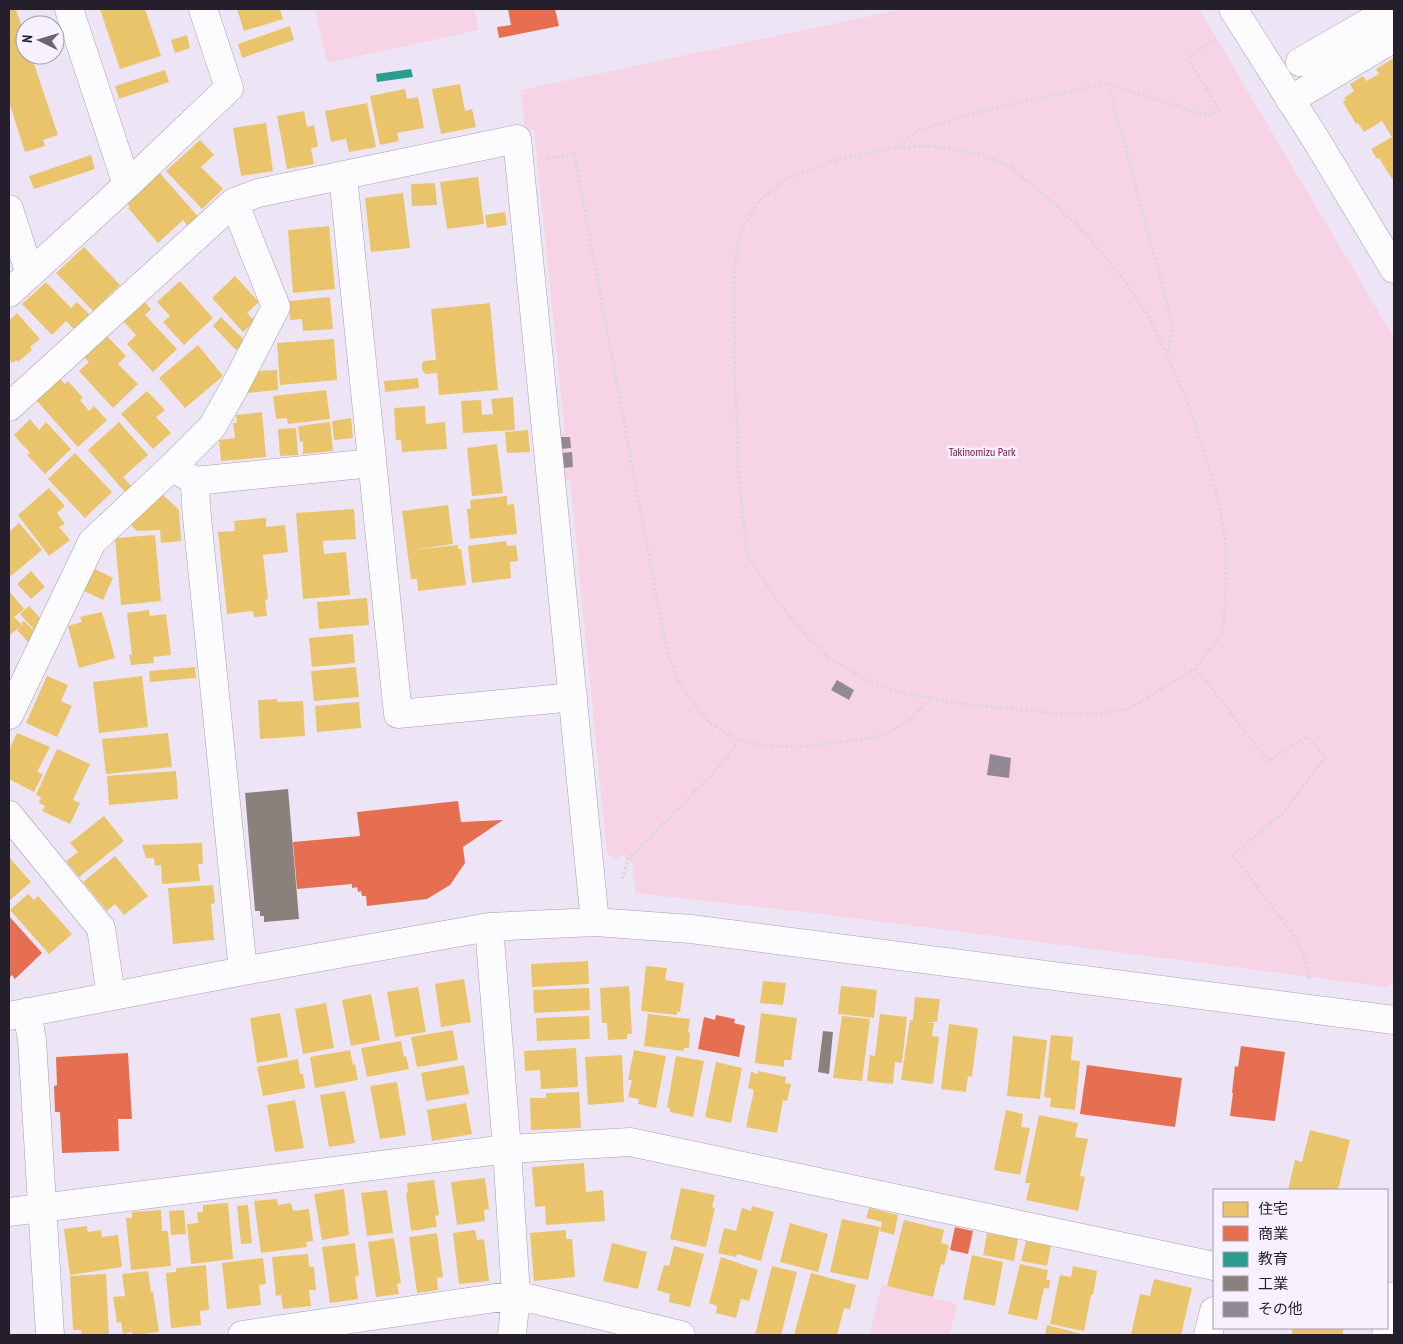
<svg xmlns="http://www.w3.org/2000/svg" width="1403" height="1344" font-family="'PT Sans Narrow','Noto Sans JP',sans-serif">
  <rect width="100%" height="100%" fill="#ede5f5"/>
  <path fill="#f6d4e6" d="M315,9H474L479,30L327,63Z
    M903,9H1199L1394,338V980L1388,987L822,914L635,893L633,864L622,855L617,859L607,854L570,480L561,481L557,433H565L534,130L525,131L521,90Z
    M882,1285L957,1304L949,1335H869Z"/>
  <path fill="#e9c46a" d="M9,9H16L25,37V55H31L58,135L43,140L45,146L25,152L9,102Z
    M100,9H145L161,56L120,69Z
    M237,9H280L283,19L244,31Z
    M290,26L294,40L242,58L238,44Z
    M187,35L190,48L175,53L171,40Z
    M1394,58V178L1392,179L1379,158L1377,159L1371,149L1392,137L1382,121L1364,132L1358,123L1356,124L1343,102L1346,100L1344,98L1354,91L1350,84L1363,76L1366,81L1379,74L1376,69Z
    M165,70L169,82L119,99L115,86Z
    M460,84L465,111L472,109L476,127L441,134L432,89Z
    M405,89L407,99L418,97L424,128L397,133L399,141L380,145L370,96Z
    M367,103L376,147L349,152L346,139L331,142L325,111Z
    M304,111L307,127L314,125L318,147L311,148L314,164L287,169L277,116Z
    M266,123L273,171L241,176L233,128Z
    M200,140L214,155L201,167L223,189L202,209L166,171Z
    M91,155L95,169L34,189L29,176Z
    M159,172L201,220L190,229L183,220L158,243L128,208L130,207L126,202Z
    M478,177L484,224L447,229L440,182Z
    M435,183L437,205L412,206L411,184Z
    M403,193L410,248L371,252L365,198Z
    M505,212L507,225L487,228L485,215Z
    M329,226L335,289L293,293L288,230Z
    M84,247L120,285L93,311L56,273Z
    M235,276L259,302L247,313L255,321L243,332L212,298Z
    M180,281L213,318L184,345L163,322L170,316L157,302Z
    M46,282L71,308L77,302L93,318L77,332L66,321L52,335L22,304Z
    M330,297L333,329L303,331L302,319L290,320L289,301Z
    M142,299L151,309L145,315L177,349L153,372L127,344L136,335L121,319Z
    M490,303L498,390L439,395L437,373L426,374L422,370V363L424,361L436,360L431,309Z
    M17,313L40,339L30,347L32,350L18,362L17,360L12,363L9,359V321Z
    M221,317L245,341L236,350L213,326Z
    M106,335L126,356L118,364L138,384L113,408L79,371L89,362L83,356Z
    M334,339L337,380L280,385L277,343Z
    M198,345L223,376L185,408L159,378Z
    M277,370L278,390L247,393L258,371Z
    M59,378L65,384L68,381L83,398L80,400L89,411L94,406L107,420L78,447L36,400Z
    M418,378L419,388L385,392L384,381Z
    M326,390L330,419L288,424L287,418L276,419L273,396Z
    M147,391L165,410L156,417L171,433L153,449L121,414Z
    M513,397L515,430L463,433L461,401L481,400L482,415L493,414L491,399Z
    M425,406L426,424L445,422L447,449L402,452L401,440H396L394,408Z
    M262,412L266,457L221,461L219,440L235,438L233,423H237L236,415Z
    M351,418L353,438L334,440L332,421Z
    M30,419L39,430L46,422L71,449L45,474L27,455L30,453L14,435Z
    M119,422L148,455L123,477L132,487L126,493L88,450Z
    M330,422L333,451L303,454V441L300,442L298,426Z
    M296,428L298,455L280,456L278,429Z
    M528,430L530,452L507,453L505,432Z
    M497,444L503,493L472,496L467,448Z
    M75,453L112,492L85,518L48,479Z
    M49,488L65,506L57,513L65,524L59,527L70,540L49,556L18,515Z
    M159,491L179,510L181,541L161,543L160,530L137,531L129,523Z
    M507,496V505L514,504L517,534L470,539L467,509H471L470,500Z
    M448,505L453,544L410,550L458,545V549H461L466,585L418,591L417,579H411L402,511Z
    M354,509L356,539L323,541L324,554L346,552L350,595L303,599L296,513Z
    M263,518H266V527L285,525L288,552L263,555L268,599L265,600L267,616L254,617L253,611L227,614L218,532L235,531L234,521Z
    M19,523L42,550L11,576L9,574V532Z
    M155,535L161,601L121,605L115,538Z
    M506,541L507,546L516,545L518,561L510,562L511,578L472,583L468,546Z
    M93,568L113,578L103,600L82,590Z
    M31,571L45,587L31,599L17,584Z
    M9,591L24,609L14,617L22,625L9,636Z
    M367,598L369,625L319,629L317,602Z
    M29,606L44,622L35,631L20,614Z
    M149,610L150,616L166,614L171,655L153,657L154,663L131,665L129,655H132L127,613Z
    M102,612L115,658L79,668L68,626L82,622L80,617Z
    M24,621L37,634L28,642L17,630L23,625L21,623Z
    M353,634L355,663L312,667L309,638Z
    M195,667L196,678L150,682L149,671Z
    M356,667L359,697L314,701L311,671Z
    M47,676L68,685L61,701L72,706L57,737L26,723Z
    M142,676L148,727L99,733L93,682Z
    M277,699V702L303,701L305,736L260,739L258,700Z
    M359,702L361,728L317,732L315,706Z
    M17,733L50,747L37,772L43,774L34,792L9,779V750Z
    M168,733L172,767L106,774L102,739Z
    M57,749L90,764L73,800L80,803L70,824L42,811L45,806L39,803L41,797L36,795Z
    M176,771L178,799L109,805L107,776Z
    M104,816L124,841L79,877L66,861L78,852L70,843Z
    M202,843L203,864H198L200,881L162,884L161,865L155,866L154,858H146L142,845Z
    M115,856L148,896L124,915L115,904L107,911L83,882Z
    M9,857L31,882L9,901Z
    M213,885L215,903L211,904L214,940L173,944L168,888Z
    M28,894L34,900L38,896L72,934L49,954L10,910Z
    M588,961L589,984L532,987L531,964Z
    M646,966L667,968L665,980L684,983L680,1012L677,1011V1015L641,1011Z
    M464,979L471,1022L441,1027L435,984Z
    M763,981L786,983L783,1005L760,1003Z
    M629,986L632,1034H627V1039L608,1040L607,1023H602L600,988Z
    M841,986L877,990L874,1018L838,1014Z
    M418,987L426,1032L395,1037L387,992Z
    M589,988L590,1010L534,1013L533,990Z
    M371,994L380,1040L351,1046L342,1000Z
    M915,997L940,999L937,1022H927L934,1023L932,1036L939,1037L933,1084L901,1080L910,1020H913Z
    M326,1003L334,1048L303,1054L295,1009Z
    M280,1013L288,1057L257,1063L250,1018Z
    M761,1013L797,1018L791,1060H784V1067L755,1063Z
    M648,1014L690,1019L688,1032L690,1033L689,1048H684V1051L644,1046Z
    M880,1014L907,1017L902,1063L895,1062L893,1084L867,1081L870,1055L875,1056Z
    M589,1016L590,1039L537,1041L536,1018Z
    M842,1016L870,1019L862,1081L833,1078Z
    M949,1024L978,1028L972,1077L968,1076L966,1092L941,1089Z
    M453,1030L458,1060L417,1067L411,1037Z
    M1051,1035L1073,1037L1071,1060L1080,1061L1075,1110L1050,1107L1051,1098L1044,1097Z
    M1013,1036L1047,1040L1040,1099L1007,1096Z
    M401,1041L404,1057L406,1056L409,1069L367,1077L361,1048Z
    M576,1048L578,1087L541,1089L540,1070L525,1071L524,1051Z
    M350,1050L353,1065L355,1064L358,1080L315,1088L310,1057Z
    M634,1050L666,1056L656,1108L638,1104L639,1099L628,1097L632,1080H628Z
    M622,1055L624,1102L588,1105L585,1057Z
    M676,1056L704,1061L693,1117L670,1112V1108L667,1107Z
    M298,1059L300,1074H303L305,1088L263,1096L257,1067Z
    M716,1062L742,1068L731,1123L705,1117Z
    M464,1065L469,1094L426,1101L421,1073Z
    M758,1071L786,1077L785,1083L791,1084L787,1101L783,1100L777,1133L746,1127L754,1090L748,1088L751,1072L758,1074Z
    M397,1082L406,1135L380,1139L370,1086Z
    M345,1091L355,1143L329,1147L320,1095Z
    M579,1092L581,1128L531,1130L530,1098H546V1093Z
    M295,1100L304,1148L275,1152L267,1105Z
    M466,1103L472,1134L432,1141L427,1110Z
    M1006,1110L1023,1114L1021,1127L1030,1128L1020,1175L994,1170Z
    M1039,1115L1078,1123L1075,1137L1088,1139L1080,1176L1085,1177L1078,1211L1026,1200L1030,1183H1025Z
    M1310,1130L1350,1140L1338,1190H1288L1295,1160L1302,1162Z
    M584,1163L586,1192L603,1190L605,1221L546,1225L545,1206L535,1207L532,1167Z
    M485,1178L489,1209L484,1210L485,1221L457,1225L451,1182Z
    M434,1180L439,1215L435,1216L437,1227L411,1231L406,1193L408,1192L407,1183Z
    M681,1188L715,1195L712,1207L715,1208L706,1247L670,1239Z
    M344,1189L349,1235L322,1240L314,1194Z
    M387,1190L393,1233L367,1236L361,1193Z
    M277,1199L278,1205L291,1203L293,1211L309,1209L313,1241L306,1242L307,1247L261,1253L254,1201Z
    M228,1203L233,1259L191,1264L187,1224L198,1223L197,1212H203V1205Z
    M248,1205L252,1243L241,1244L237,1206Z
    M752,1206L774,1212L761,1261L737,1254L736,1257L718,1253L724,1228L736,1231L742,1208L751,1211Z
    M869,1208L898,1215L894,1235L880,1231L882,1222L866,1218Z
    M161,1210L162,1231H168L171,1266L131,1270L126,1218H132V1212Z
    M184,1210L186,1234L171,1235L169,1211Z
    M842,1219L880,1227L868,1280L830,1272Z
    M904,1220L944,1230L941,1243L949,1245L944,1265L941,1264L933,1297L887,1286Z
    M790,1223L828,1234L818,1272L780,1262Z
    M87,1226L88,1232L101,1230L102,1237L118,1235L122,1267L70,1275L64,1229Z
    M475,1230L477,1240L484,1239L489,1281L459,1284L453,1233Z
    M566,1230V1239H572L575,1277L534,1281L530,1233Z
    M437,1233L443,1277L437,1278L438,1290L417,1293L409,1237Z
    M987,1233L1018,1239L1014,1261L983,1255Z
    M394,1238L401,1283L397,1284L399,1294L376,1297L368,1242Z
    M1026,1241L1051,1246L1047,1266L1021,1261Z
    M355,1243L359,1276L355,1277L358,1299L330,1303L322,1247Z
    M612,1243L647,1252L638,1289L603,1281Z
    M674,1246L704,1254L690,1307L669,1302L670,1294L657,1290L664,1265L669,1266Z
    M308,1254L309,1267H314L316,1290H309L311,1306L283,1309L281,1295L276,1296L272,1257Z
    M972,1255L1003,1262L995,1306L963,1299Z
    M721,1257L758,1270L749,1301L741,1299L736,1318L716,1313L717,1306L709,1303Z
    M263,1258L266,1284L259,1285L261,1305L227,1309L222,1263Z
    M1020,1264L1048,1270L1046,1280H1050L1049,1289L1044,1288L1037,1320L1008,1314Z
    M206,1265L209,1310L200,1311L201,1325L171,1328L166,1273L176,1272V1268Z
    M772,1266L797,1272L781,1335H755Z
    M1073,1266L1097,1271L1093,1295H1091L1084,1331L1050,1324L1060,1275L1071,1277Z
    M148,1271L151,1292H153L159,1332L135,1335H133L132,1332L123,1334L121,1322L117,1323L113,1297L125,1296L122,1274Z
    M811,1273L856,1285L850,1309L844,1308L837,1335H794Z
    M106,1274L109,1335H81V1330H73L70,1276Z
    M1154,1279L1192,1288L1181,1335H1131L1140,1294L1150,1296Z
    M1047,1325L1085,1335H1045Z
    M1293,1328H1344L1342,1335H1291Z"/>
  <path fill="#e76f51" d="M508,9H555L559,26L499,38L497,27L511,25Z
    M458,801L461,822L503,820L463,847L465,863L450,885L427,899L367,906L366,896H362L361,891L358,892L357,887L352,888V884L297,889L293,842L360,836L357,812Z
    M9,916L42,953L15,979L12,975L9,978Z
    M716,1015L735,1019L734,1023L745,1026L739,1057L698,1049L704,1017L715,1020Z
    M1241,1046L1285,1052L1275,1121L1230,1116L1233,1093H1232L1235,1066L1238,1067Z
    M128,1053L132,1119H118L119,1151L62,1153L60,1112H55L54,1086L57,1085L56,1057Z
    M1087,1065L1182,1078L1175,1127L1080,1114Z
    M955,1227L973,1231L968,1254L950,1250Z"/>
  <path fill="#2a9d8f" d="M411,69L413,77L377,82L376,74Z"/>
  <path fill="#8a817c" d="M288,789L299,919L264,922V916H260V911H255L245,793Z
    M823,1031L833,1032L829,1074L818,1072Z"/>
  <path fill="#928995" d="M560,437H570L571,448L561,449Z
    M572,452L573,467L563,468L562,453Z
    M837,680L854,690L849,700L831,690Z
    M990,754L1011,758L1009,778L987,775Z"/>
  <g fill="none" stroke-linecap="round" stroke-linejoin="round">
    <defs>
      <path id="minor" d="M69,9L127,185
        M1233,9L1318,143L1394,269
        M1300,62L1392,9
        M1290,100L1394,38
        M343,176L398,714L573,697
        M234,202L258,193L517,139L595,922
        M9,209L30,274
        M9,293L127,185L229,88L203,9
        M9,407L234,202L276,307L233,390L212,427L172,467L195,481L196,507L243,971
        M195,481L372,463
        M9,715L92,542L172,467
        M9,815L101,928L111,996
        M489,927L507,1149L516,1295L512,1335
        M27,1012L32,1040L50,1335
        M9,1016L243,971L489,927L595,922L691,929L1394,1020
        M9,1212L507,1149L630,1142L1214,1266
        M242,1335L516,1295L681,1335
        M1208,1335L1214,1311
        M1386,1335L1394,1296"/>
    </defs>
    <use href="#minor" stroke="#a69fac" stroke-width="29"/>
    <path stroke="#d9d7dc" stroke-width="3" stroke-dasharray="2.5 2.5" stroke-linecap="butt" d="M1109,84L1208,116L1219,109L1187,58L1218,38
      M895,148L920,130L986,110L1108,83L1173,326L1167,352
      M547,159L574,153L661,621L670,660L679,683L709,723L740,740L764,746L800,747L871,738L890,732L911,718L930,698L957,703L1063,714H1101L1130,708L1196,668L1223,632L1225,602L1226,547L1220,508L1212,477L1189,405L1149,316L1121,276L1090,238L1060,209L1008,165L978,154L931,146L894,148L839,159L786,179L761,199L744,224L737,250L734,270L735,377L739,480L747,554L778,602L801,630L828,658L875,684L902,693L930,698
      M1196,668L1268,761L1307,737L1325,757L1283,813L1233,855L1293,934L1303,953L1310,981
      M622,879L628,859L719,767L740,740"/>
    <use href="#minor" stroke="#fcfbfe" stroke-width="28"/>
  </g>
  <g text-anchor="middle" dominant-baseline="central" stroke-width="5" stroke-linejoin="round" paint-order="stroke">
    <g font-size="12" fill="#82164b" stroke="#f7f0fe">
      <text x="982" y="451">Takinomizu Park</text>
    </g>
  </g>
  <rect width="1403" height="1344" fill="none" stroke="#251f2b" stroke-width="20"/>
  <rect x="1213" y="1189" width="175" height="140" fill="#f7f0fe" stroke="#a39caa"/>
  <rect x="1223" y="1202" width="25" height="15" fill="#e9c46a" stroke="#a39caa"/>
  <text x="1258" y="1214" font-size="15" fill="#251f2b">住宅</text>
  <rect x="1223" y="1226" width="25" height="15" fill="#e76f51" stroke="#a39caa"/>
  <text x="1258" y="1239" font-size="15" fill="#251f2b">商業</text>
  <rect x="1223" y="1252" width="25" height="15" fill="#2a9d8f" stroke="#a39caa"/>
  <text x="1258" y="1264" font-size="15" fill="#251f2b">教育</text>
  <rect x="1223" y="1276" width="25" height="15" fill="#8a817c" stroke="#a39caa"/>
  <text x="1258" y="1289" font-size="15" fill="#251f2b">工業</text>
  <rect x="1223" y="1302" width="25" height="15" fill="#928995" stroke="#a39caa"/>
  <text x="1258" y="1314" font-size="15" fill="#251f2b">その他</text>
  <g transform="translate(40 40) rotate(275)"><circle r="24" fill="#f7f0fe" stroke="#a39caa"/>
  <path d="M0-4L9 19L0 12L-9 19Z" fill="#6b6472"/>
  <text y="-8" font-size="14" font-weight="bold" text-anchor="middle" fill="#251f2b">N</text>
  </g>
</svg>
